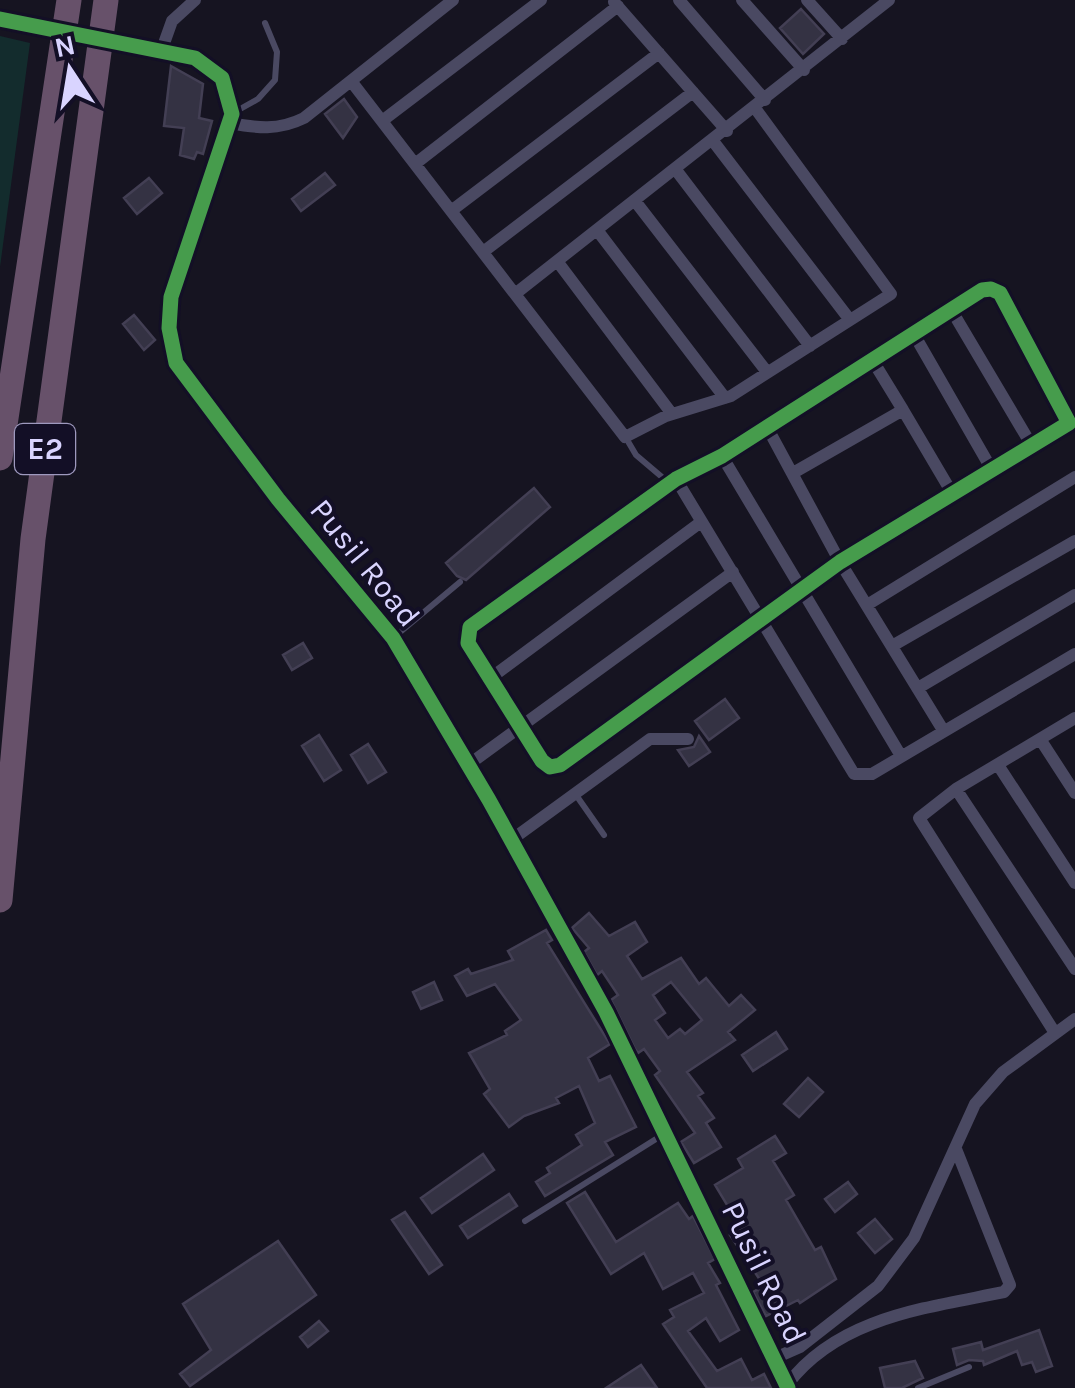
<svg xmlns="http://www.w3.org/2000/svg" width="1075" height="1388" font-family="Karla,sans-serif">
  <rect width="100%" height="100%" fill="#161421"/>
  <path fill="#132c2d" d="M0,36L30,43L0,267Z"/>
  <path fill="#343243" stroke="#433f54" stroke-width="2.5" fill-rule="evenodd" d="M801,9L824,34L803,54L780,28Z
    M171,66L203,84L199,118L212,121L203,154L197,152L194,159L180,155L184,128L164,126Z
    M344,99L357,117L343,138L325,114Z
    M325,173L335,185L301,211L292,199Z
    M149,178L162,193L137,214L124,198Z
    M134,315L155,340L144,350L123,324Z
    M534,488L550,507L466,580L457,576L446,563Z
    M303,643L312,658L292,670L283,655Z
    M725,699L739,718L709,740L695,721Z
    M319,735L341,770L324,781L302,746Z
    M699,736L710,752L689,766L678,750L694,747Z
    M368,744L386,772L368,783L351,755Z
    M589,913L609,936L635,922L647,942L627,956L642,979L681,958L699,984L706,978L729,1006L741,995L755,1010L728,1032L735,1040L687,1072L703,1093L698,1096L714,1118L706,1123L721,1147L694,1163L681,1142L695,1133L655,1075L660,1071L644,1049L638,1053L635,1049L611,1000L618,995L602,971L597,975L584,952L589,948L572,928ZM671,982L702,1020L685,1034L680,1029L668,1038L655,1020L665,1013L653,995Z
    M546,930L552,940L547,943L610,1044L588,1058L599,1081L610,1076L636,1127L605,1142L613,1155L545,1196L536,1182L550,1173L547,1168L582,1145L576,1135L595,1123L579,1086L556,1098L559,1103L524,1116L509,1127L484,1094L490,1089L469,1053L507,1035L505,1031L521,1020L495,984L467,996L455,976L468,969L471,974L513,960L508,951Z
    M434,982L442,1000L421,1009L413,992Z
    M776,1032L787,1049L753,1071L742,1055Z
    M808,1078L823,1092L799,1117L784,1104Z
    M775,1136L786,1153L773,1161L794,1195L786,1200L815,1250L821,1247L836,1279L800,1303L798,1300L766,1316L753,1292L764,1286L730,1235L741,1228L715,1185L743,1168L738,1159Z
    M483,1154L494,1170L432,1213L421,1198Z
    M848,1182L857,1194L835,1212L825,1199Z
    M585,1192L616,1242L678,1203L689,1219L693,1216L715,1259L708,1263L720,1283L716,1285L739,1330L720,1341L706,1318L688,1331L717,1371L741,1359L752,1380L764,1374L771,1388H707L663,1324L674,1317L670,1310L704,1293L693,1273L663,1289L644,1253L611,1274L567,1203Z
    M509,1194L517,1206L468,1238L460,1226Z
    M405,1212L442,1265L429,1274L392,1220Z
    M875,1219L892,1239L875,1253L858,1233Z
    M278,1241L316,1295L190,1386L180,1374L211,1350L183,1304Z
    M319,1321L328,1331L308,1347L300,1337Z
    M1039,1330L1052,1366L1036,1372L1032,1362L1022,1365L1017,1351L984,1365L983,1361L969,1360L957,1365L953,1349L981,1342L983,1350Z
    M915,1361L923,1378L902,1388H885L880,1368Z
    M641,1365L657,1388H606L624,1376Z"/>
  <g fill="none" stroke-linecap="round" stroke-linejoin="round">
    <path stroke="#4a4962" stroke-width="6" d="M233,113L258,99L275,80L277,52L265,23
      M626,438L636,455L669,483
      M393,638L460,582
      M576,795L604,835
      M525,1221L664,1134
      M918,1388L969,1367"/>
    <path stroke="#4a4962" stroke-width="12" d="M679,0L765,100
      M742,0L804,70
      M807,0L842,39
      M614,2L727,131
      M0,19L24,25
      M144,47L195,58L222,78L232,114L171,297L169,328L176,363L278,499L393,638L489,800L606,1012L788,1388
      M162,49L172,21L195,0
      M351,81L625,437L666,416L731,396L891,294L755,108
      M382,121L541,0
      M229,123C257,128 278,131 304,118L453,0
      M713,141L850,320
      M415,164L618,6
      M676,170L810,346
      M635,201L767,372
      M451,211L659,53
      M597,230L725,398
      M483,252L693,92
      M557,261L672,414
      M991,289L1000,293L1069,423L840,562L560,765L550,767L542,761L468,643L470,627L676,479L722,456L982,290Z
      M515,294L889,0
      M952,311L1032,446
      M915,336L992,470
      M903,410L952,493
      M767,427L840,562L943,730
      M722,456L901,756
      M793,473L903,410L873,361
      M676,479L854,774H872L1075,654
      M867,605L1075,477
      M892,646L1075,541
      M492,677L701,522
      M918,688L1075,595
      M1040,739L1075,793
      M468,765L733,572
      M998,765L1075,883
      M956,789L1075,969
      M510,841L650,739H688
      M1055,1033L919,818L956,789L1075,718
      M775,1358L800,1347L878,1286L914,1238L975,1104L1003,1072L1075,1019
      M787,1385C838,1317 926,1308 1004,1292L1010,1285L956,1149"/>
    <path stroke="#67516a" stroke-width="25" d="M0,458L69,0
      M0,900L33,539L106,0"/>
    <path stroke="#4a4962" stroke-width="12" d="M24,25L144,47"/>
    <defs>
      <path id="cycleway" d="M0,19L195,58L222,78L232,114L171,297L169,328L176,363L278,499L393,638L489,800L606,1012L788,1388
        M991,289L1000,293L1069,423L840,562L560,765L550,767L542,761L468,643L470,627L676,479L722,456L982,290Z"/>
    </defs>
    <use href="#cycleway" stroke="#130f26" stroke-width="21"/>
    <use href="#cycleway" stroke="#469c4c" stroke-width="15"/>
  </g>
  <g text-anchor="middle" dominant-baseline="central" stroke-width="8" stroke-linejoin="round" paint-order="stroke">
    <rect fill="#130f26" stroke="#9e99be" stroke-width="2.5" x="15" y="424" width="60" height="50" rx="8"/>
    <g font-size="30" font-weight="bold" fill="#d9d4ff">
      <text x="45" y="449">E2</text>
    </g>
    <g font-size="32" fill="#d9d4ff" stroke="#130f26">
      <text transform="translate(365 563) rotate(51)">Pusil Road</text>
      <text transform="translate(764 1273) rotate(64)">Pusil Road</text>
    </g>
  </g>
  <g transform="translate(70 70) rotate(348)" stroke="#130f26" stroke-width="8" paint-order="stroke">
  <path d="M0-8L18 38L0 25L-18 38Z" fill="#d9d4ff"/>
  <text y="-15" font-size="28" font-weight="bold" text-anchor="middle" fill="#d9d4ff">N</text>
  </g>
</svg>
